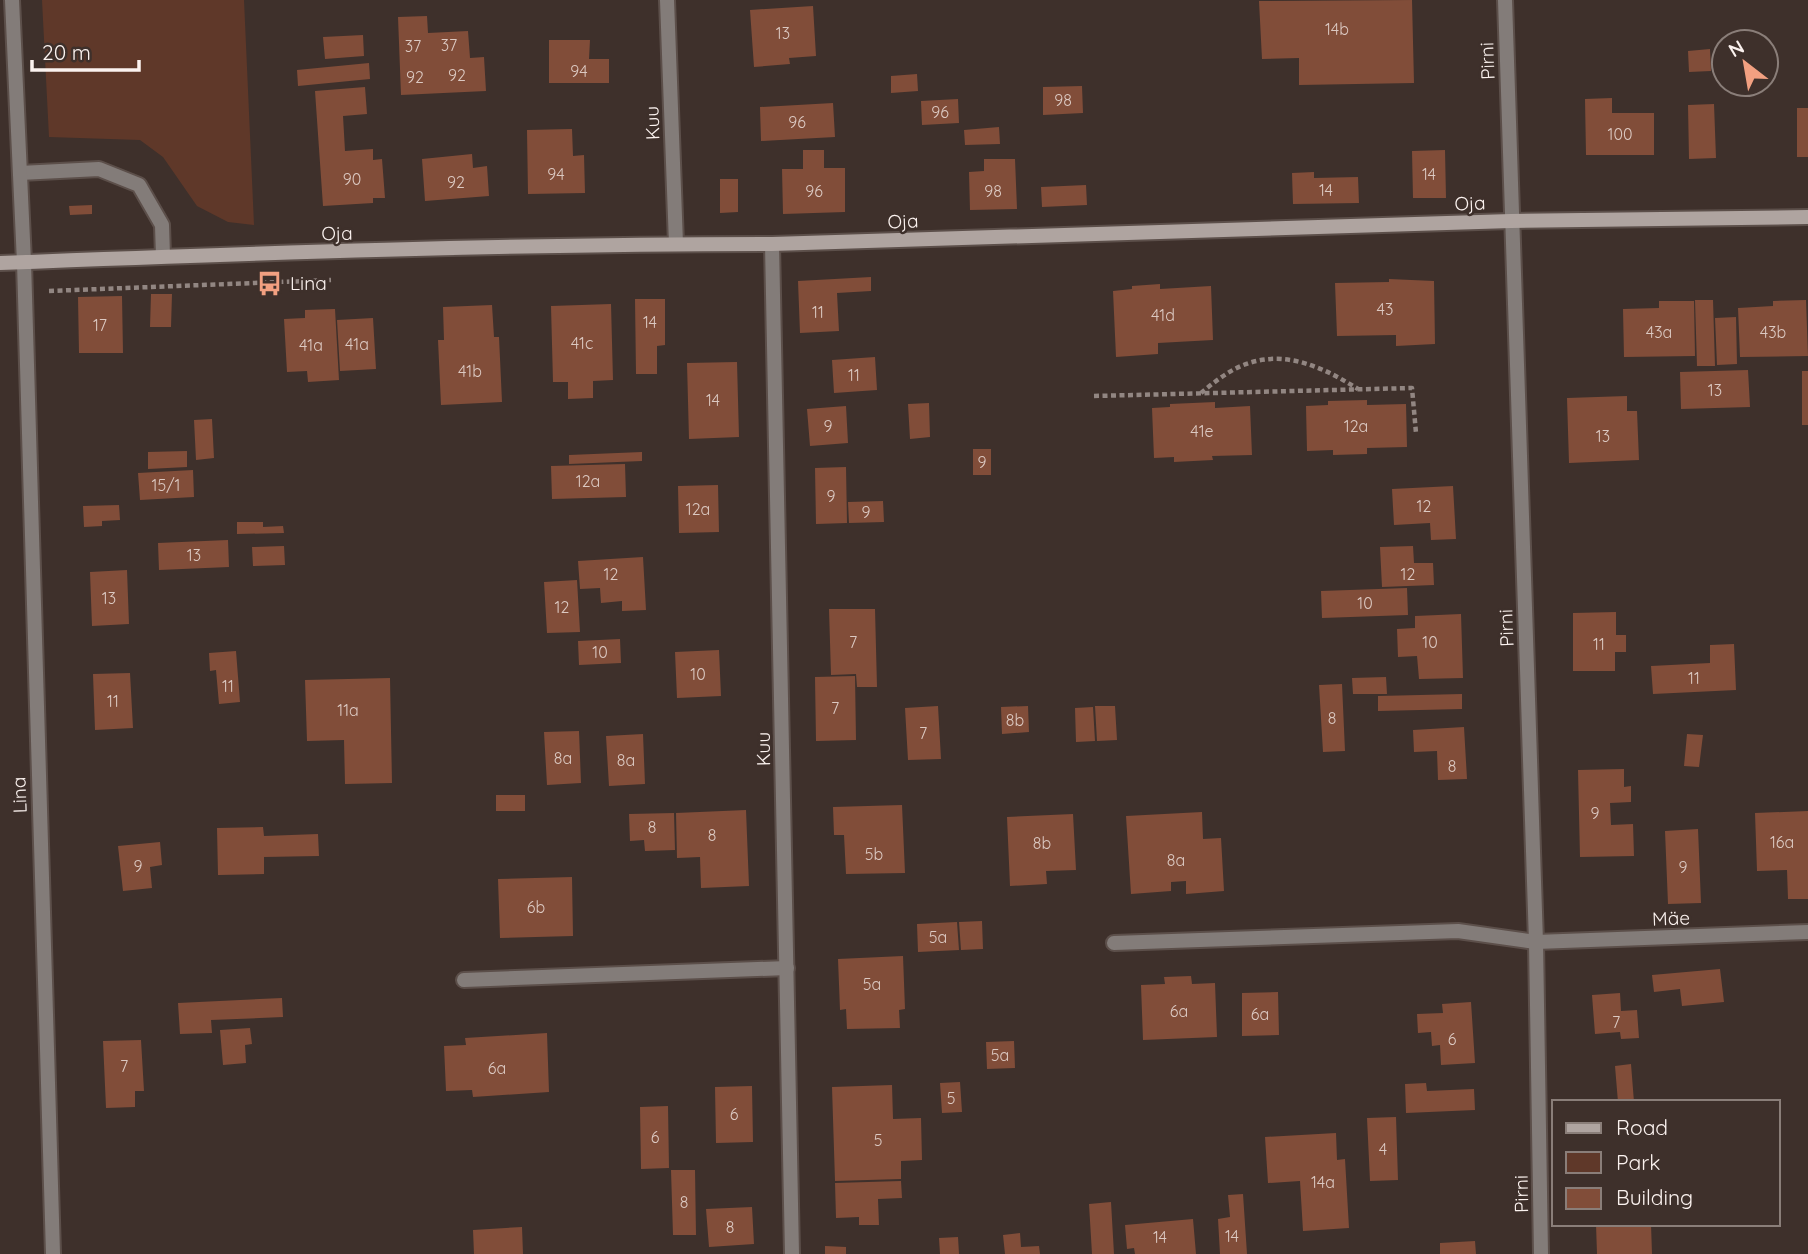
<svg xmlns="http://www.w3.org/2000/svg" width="1808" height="1254" font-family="Quicksand,sans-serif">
  <rect width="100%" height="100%" fill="#3e302b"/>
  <path fill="#5f3829" d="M42,0H244L254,225L228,222L197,206L163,157L140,140L49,137Z"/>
  <path fill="#814d39" d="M1412,0L1414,83L1299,85V58L1262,59L1259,1Z
    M813,6L816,56L789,58L790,64L754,67L750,10Z
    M427,16L428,33L468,31L470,58L484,57L486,91L401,95L398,17Z
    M363,35L364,56L325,59L323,37Z
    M549,40H590L589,59H609V83H549Z
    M1710,49L1711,71L1689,72L1688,51Z
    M369,63L370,79L298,86L297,70Z
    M917,74L918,91L891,93V76Z
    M1082,86L1083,113L1043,115V87Z
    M365,87L367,114L343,116L345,151L373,149V160L382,159L385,198H373V203L323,206L315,91Z
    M1612,98V113H1654V155H1586L1585,99Z
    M958,99L959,123L922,125L921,101Z
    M833,103L835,137L761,141L760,107Z
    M1714,104L1716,158L1689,159L1688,105Z
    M1797,108H1808V157H1797Z
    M999,127L1000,144L965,145L964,130Z
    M572,129L573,156L584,155L585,193L528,194L527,130Z
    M803,150H824V168H845V212L783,214L782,169H803Z
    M1445,150L1446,198H1413L1412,151Z
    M472,154L473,168L487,166L489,196L425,201L422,159Z
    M984,159H1015L1017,209L970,210L969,172L984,171Z
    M1314,172V178L1358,177L1359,203L1293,204L1292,173Z
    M720,179H738V212L720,213Z
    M1086,185L1087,205L1042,207L1041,187Z
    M92,205V214L70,215L69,206Z
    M871,277V291L837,293L839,331L800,333L798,281Z
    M1389,279L1434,281L1435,344L1396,346V335L1337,336L1335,283L1389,282Z
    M1160,284V289L1211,286L1213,340L1158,343V354L1116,357L1113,291L1132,289V286Z
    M151,294H172L171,327H150Z
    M122,296L123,353H79L78,297Z
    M635,299H665V345L657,346V374H636Z
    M1695,300H1713L1715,366H1697Z
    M1806,300L1808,356L1740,357L1738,308L1773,306V301Z
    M1659,301H1694L1695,356L1624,357L1623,309L1659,308Z
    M611,304L613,380L593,381V398L568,399V382H553L551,306Z
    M492,305L494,337H499L502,402L441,405L438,340H444L443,307Z
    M335,309L339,380L308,382L307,371L287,372L284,319L305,318V310Z
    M1736,317L1737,364L1717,365L1715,318Z
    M373,318L376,369L340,371L337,320Z
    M875,357L877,390L834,393L832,360Z
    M737,362L739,437L689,439L687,363Z
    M1748,370L1750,407L1681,409L1680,372Z
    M1802,371H1808V425H1802Z
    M1627,396V411H1637L1639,460L1569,463L1567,398Z
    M1367,400V405L1406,404L1407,447L1367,448V454L1333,455V450L1307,451L1306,406L1328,405V401Z
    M1215,402V408L1250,406L1252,455L1212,456L1213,460L1174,462V457L1154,458L1152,408L1170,407V404Z
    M929,403L930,437L910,439L908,404Z
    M846,406L848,443L810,446L807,409Z
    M212,419L214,458L196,460L194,420Z
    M973,449H991V475H973Z
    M187,451V467L148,469V452Z
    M642,452V461L569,464V455Z
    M625,464L626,497L552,499L551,466Z
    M846,467L847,523L816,524L815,468Z
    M193,470L194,497L140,500L138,473Z
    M718,485L719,532L679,533L678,486Z
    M1453,486L1456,539L1431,540L1430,523L1394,525L1392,489Z
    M883,501L884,522L849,523L848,502Z
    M119,505L120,520L102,521V526L84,527L83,506Z
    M237,522H263V527L283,526L284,533L237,534Z
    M228,540L229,567L159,570L158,543Z
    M284,546L285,565L253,566L252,547Z
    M1413,546L1414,563H1433L1434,585L1382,587L1380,547Z
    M643,557L646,610L622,611V601L601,603L600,588L580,589L578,561Z
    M127,570L129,624L92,626L90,572Z
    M577,580L580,632L547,633L544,582Z
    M1407,588L1408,615L1322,618L1321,591Z
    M829,609H875L877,687H857L856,674L831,675Z
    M1616,612V635H1626V652H1615V671H1573V613Z
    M1461,614L1463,678L1419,679L1417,656L1398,657L1397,629L1415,628V616Z
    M620,639L621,663L579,665L578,641Z
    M1734,644L1736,690L1653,694L1651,666L1710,663V645Z
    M719,650L721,696L677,698L675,652Z
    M236,651L240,702L219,704L216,670L210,671L209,653Z
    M130,673L133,728L95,730L93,674Z
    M855,676L856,740L816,741L815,677Z
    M1386,677L1387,694H1353L1352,678Z
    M390,678L392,783L345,784L344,740L307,741L305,680Z
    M1342,684L1345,751L1323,752L1319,685Z
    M1462,694V709L1378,711V696Z
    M938,706L941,759L908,760L905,708Z
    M1028,706L1029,732L1002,734L1001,707Z
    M1095,706H1115L1117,740L1097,741Z
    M1093,707L1095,741L1076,742L1075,708Z
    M1464,727L1467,779L1438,780L1437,751L1414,752L1413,730Z
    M579,731L581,783L547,785L544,732Z
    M643,734L645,784L609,786L606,736Z
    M1687,734L1703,735L1699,767L1684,766Z
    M1624,769V787L1631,786V802L1610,803L1611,825L1633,824L1634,856L1580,857L1578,770Z
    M496,795H525V811H496Z
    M902,805L905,873L846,874L844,835H834L833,807Z
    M746,810L749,886L701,888L700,857L677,858L676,813Z
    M1808,811V899H1788L1787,870L1757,871L1755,813Z
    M1202,812L1203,839L1221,838L1224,891L1186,894V881L1171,882V891L1131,894L1126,816Z
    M674,813L675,850L645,851L644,840L630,841L629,814Z
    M1073,814L1076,870L1046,871L1047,884L1010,886L1007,817Z
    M263,827L264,836L318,834L319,856L264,857V874L218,875L217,828Z
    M1698,829L1701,903L1668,904L1665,831Z
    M160,842L162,865L150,867L152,888L123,891L118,846Z
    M572,877L573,936L500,938L498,879Z
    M982,921L983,949L961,950L959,922Z
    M957,922L959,950L918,952L917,924Z
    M903,956L905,1009L899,1010L900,1028L847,1029L846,1009L840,1010L838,959Z
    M1720,969L1724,1002L1682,1006L1680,989L1654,992L1652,975Z
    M1191,976L1192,984L1215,983L1217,1037L1143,1040L1141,985L1165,984L1164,977Z
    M1278,992L1279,1035L1242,1036V993Z
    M1620,993L1621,1011L1637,1010L1639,1038L1621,1039L1620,1032L1595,1034L1592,995Z
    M282,998L283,1017L211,1020L212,1033L180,1034L178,1003Z
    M1471,1002L1475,1063L1441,1065L1440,1045L1432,1046L1431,1032L1418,1033L1417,1014L1443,1013L1442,1004Z
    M250,1028L252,1044L245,1045L246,1063L223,1065L220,1030Z
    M547,1033L549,1092L473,1097L472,1090L446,1091L444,1046L466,1045L465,1038Z
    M141,1040L144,1091H135V1107L106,1108L103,1041Z
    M1014,1041L1015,1068L987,1069L986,1042Z
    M1631,1064L1634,1102H1618L1615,1066Z
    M960,1082L962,1112L942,1113L940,1083Z
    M1426,1083L1427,1091L1474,1089L1475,1110L1406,1113L1405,1084Z
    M892,1085L893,1119L921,1118L922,1160L901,1161V1179L835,1181L832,1087Z
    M752,1086L753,1142L716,1143L715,1087Z
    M668,1106L669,1168L641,1169L640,1107Z
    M1396,1117L1398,1180L1370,1181L1367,1118Z
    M1336,1133L1337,1160L1345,1159L1349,1228L1303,1231L1300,1181L1268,1183L1265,1137Z
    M671,1170H695L696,1235H673Z
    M901,1181L902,1198L878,1199L879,1225H859V1217L836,1218L835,1183Z
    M1243,1194L1247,1254H1220L1218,1219L1230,1217L1228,1195Z
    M1111,1202L1114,1254H1092L1089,1204Z
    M752,1207L754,1244L709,1247L706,1209Z
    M1193,1219L1196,1254H1135L1134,1248L1127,1249L1125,1225Z
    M1596,1224H1651L1652,1254H1597Z
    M522,1227L523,1254H474L473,1230Z
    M1020,1233L1021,1247L1039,1246L1040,1254H1005L1003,1235Z
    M958,1237L959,1254H940L939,1238Z
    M1475,1241L1476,1254H1440V1243Z
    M825,1246L846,1247V1254H825Z"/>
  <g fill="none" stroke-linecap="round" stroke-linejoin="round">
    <defs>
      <path id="lane" d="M20,173L99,169L139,185L162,225L163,256
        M1114,943L1458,931L1536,942
        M464,980L787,968"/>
      <path id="street" d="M12,0L24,262L53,1254
        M667,0L676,244
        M1505,0L1536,942L1541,1254
        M772,244L792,1254
        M1536,942L1808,932"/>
      <path id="secondary" d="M0,263C257,253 515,244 772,244L1511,221L1808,217"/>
    </defs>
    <use href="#lane" stroke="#5c4f4a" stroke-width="18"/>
    <use href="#street" stroke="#5c4f4a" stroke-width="18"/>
    <use href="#secondary" stroke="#5c4f4a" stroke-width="18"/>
    <path stroke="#928682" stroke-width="4.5" stroke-dasharray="5 3.5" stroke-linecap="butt" d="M49,291L331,280
      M1201,393C1213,383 1227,372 1241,366C1283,348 1323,367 1358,389
      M1094,396L1412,388L1416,433"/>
    <use href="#lane" stroke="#837c79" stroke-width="14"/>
    <use href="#street" stroke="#837c79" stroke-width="14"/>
    <use href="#secondary" stroke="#afa4a0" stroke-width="14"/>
  </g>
  <defs>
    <symbol id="bus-bare" viewBox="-9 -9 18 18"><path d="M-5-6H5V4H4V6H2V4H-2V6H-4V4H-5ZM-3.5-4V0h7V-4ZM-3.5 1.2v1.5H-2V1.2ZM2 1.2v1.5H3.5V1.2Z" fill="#f2a081" stroke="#3e302b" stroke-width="2.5" paint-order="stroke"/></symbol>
  </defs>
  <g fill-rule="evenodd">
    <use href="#bus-bare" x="252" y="266" width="35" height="35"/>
  </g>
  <g text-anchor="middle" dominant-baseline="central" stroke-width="5" stroke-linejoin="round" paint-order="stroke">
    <g font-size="16" fill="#dcc9c2">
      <text x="1337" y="29">14b</text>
      <text x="783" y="33">13</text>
      <text x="449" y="45">37</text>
      <text x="413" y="46">37</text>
      <text x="579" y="71">94</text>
      <text x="457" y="75">92</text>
      <text x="415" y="77">92</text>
      <text x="1063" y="100">98</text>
      <text x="940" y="112">96</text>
      <text x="797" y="122">96</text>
      <text x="1620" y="134">100</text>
      <text x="556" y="174">94</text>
      <text x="1429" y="174">14</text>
      <text x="352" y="179">90</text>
      <text x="456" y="182">92</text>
      <text x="1326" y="190">14</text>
      <text x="814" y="191">96</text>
      <text x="993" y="191">98</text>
      <text x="1385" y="309">43</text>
      <text x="818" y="312">11</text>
      <text x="1163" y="315">41d</text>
      <text x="650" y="322">14</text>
      <text x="100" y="325">17</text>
      <text x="1659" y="332">43a</text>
      <text x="1773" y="332">43b</text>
      <text x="582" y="343">41c</text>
      <text x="357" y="344">41a</text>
      <text x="311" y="345">41a</text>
      <text x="470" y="371">41b</text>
      <text x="854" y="375">11</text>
      <text x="1715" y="390">13</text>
      <text x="713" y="400">14</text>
      <text x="828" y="426">9</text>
      <text x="1356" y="426">12a</text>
      <text x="1202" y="431">41e</text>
      <text x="1603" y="436">13</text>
      <text x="982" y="462">9</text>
      <text x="588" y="481">12a</text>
      <text x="166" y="485">15/1</text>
      <text x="831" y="496">9</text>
      <text x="1424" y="506">12</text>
      <text x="698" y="509">12a</text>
      <text x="866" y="512">9</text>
      <text x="194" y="555">13</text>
      <text x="611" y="574">12</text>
      <text x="1408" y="574">12</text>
      <text x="109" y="598">13</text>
      <text x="1365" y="603">10</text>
      <text x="562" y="607">12</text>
      <text x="853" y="642">7</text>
      <text x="1430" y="642">10</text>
      <text x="1599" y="644">11</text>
      <text x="600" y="652">10</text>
      <text x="698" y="674">10</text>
      <text x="1694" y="678">11</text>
      <text x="228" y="686">11</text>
      <text x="113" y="701">11</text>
      <text x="835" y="708">7</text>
      <text x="348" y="710">11a</text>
      <text x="1332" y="718">8</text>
      <text x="1015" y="720">8b</text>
      <text x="923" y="733">7</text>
      <text x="563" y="758">8a</text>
      <text x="626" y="760">8a</text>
      <text x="1452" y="766">8</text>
      <text x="1595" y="813">9</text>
      <text x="652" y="827">8</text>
      <text x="712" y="835">8</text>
      <text x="1782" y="842">16a</text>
      <text x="1042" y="843">8b</text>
      <text x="874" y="854">5b</text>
      <text x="1176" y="860">8a</text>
      <text x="138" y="866">9</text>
      <text x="1683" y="867">9</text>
      <text x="536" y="907">6b</text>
      <text x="938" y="937">5a</text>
      <text x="872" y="984">5a</text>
      <text x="1179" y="1011">6a</text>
      <text x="1260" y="1014">6a</text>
      <text x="1616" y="1022">7</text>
      <text x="1452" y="1039">6</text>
      <text x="1000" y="1055">5a</text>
      <text x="124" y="1066">7</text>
      <text x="497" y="1068">6a</text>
      <text x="951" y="1098">5</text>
      <text x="734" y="1114">6</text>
      <text x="655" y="1137">6</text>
      <text x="878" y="1140">5</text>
      <text x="1383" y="1149">4</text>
      <text x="1323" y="1182">14a</text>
      <text x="684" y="1202">8</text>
      <text x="730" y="1227">8</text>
      <text x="1232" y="1236">14</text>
      <text x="1160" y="1237">14</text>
    </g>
    <g font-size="19" fill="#fbf2ef" stroke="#3e302b">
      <text transform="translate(1487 61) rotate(-92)">Pirni</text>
      <text transform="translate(652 123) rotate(-92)">Kuu</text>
      <text transform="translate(1470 203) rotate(-2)">Oja</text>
      <text transform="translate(903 221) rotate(-2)">Oja</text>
      <text transform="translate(337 233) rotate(-1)">Oja</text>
      <text transform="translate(1506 628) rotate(-92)">Pirni</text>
      <text transform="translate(763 749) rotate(-91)">Kuu</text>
      <text transform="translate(19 795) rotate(-92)">Lina</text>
      <text transform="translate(1671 918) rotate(-2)">Mäe</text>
      <text transform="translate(1521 1194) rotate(-91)">Pirni</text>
    </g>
    <g font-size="19" fill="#fbf2ef" stroke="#3e302b" text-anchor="start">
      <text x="290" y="283">Lina</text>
    </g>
  </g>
  <rect x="1552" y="1100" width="228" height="126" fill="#3e302b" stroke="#8a7e79" stroke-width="2"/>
  <rect x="1566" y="1123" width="35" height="10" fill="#afa4a0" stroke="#8a7e79" stroke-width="2"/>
  <text x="1616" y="1135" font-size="21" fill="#fbf2ef">Road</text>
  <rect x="1566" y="1152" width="35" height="21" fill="#5f3829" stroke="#8a7e79" stroke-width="2"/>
  <text x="1616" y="1170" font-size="21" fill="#fbf2ef">Park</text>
  <rect x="1566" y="1188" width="35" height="21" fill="#814d39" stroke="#8a7e79" stroke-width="2"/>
  <text x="1616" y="1205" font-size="21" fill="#fbf2ef">Building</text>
  <g transform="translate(1745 63) rotate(329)"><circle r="33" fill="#3e302b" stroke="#8a7e79" stroke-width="2"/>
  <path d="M0-5L12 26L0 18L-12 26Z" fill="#f2a081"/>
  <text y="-10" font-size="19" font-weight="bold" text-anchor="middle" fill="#fbf2ef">N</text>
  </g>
  <path d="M32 60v10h107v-10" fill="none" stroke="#fbf2ef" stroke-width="3.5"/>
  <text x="42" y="60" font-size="21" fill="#fbf2ef" stroke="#3e302b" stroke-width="5" paint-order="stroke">20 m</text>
</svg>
